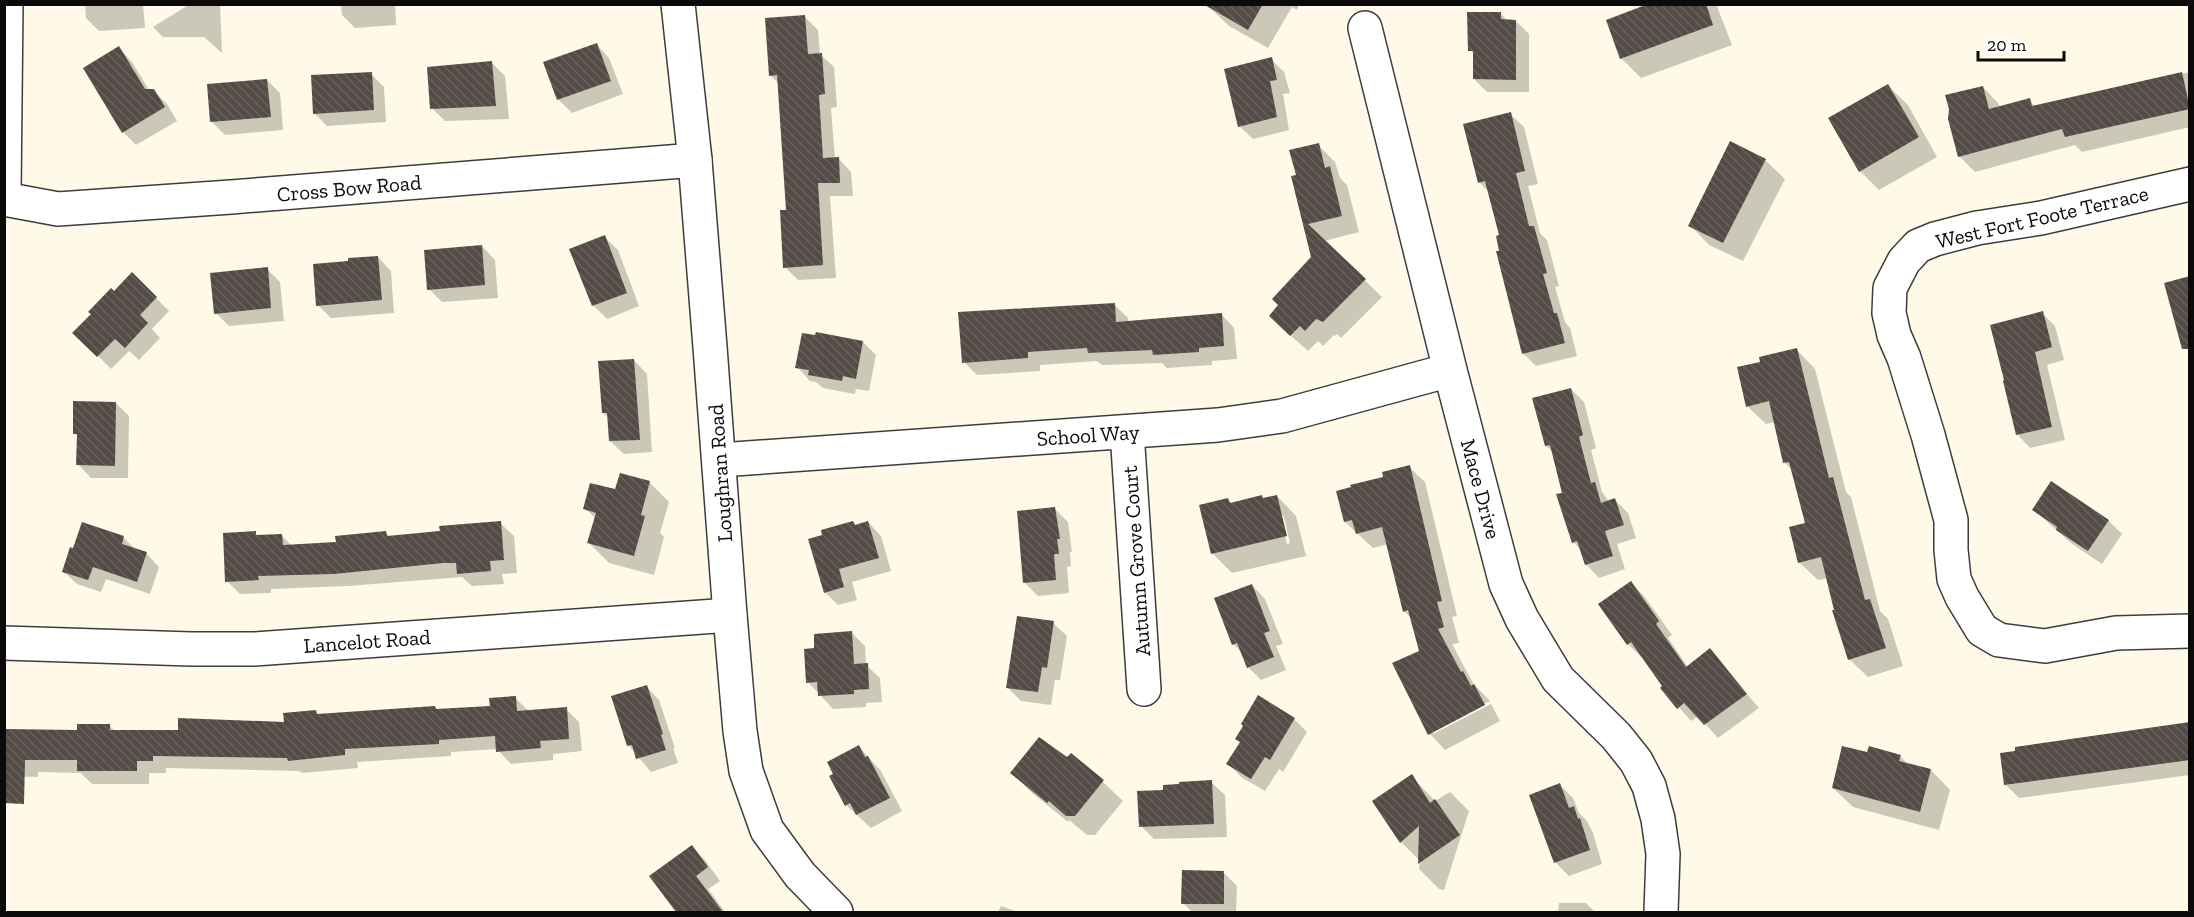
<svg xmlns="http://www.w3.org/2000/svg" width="2194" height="917" font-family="'Zilla Slab',serif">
  <defs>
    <pattern id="building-back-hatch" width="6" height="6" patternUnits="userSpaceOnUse" patternTransform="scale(1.5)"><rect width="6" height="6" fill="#534b46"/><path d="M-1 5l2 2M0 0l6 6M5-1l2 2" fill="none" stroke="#67605c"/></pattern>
  </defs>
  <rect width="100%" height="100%" fill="#fffae7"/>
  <path fill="#0003" fill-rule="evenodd" d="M85,4H143L145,28L99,31L86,18Z
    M190,4H220L222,53L204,37H163L153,27Z
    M341,4H395L396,25L355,28L342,15Z
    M1210,4H1299L1297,10L1292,7L1268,48L1229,26L1209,7Z
    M1652,4H1716L1732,45L1641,78L1621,58Z
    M1500,13L1508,21H1516L1529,34V92H1487L1474,79L1475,55L1470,50Z
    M805,17L818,30L820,54L834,67L837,107L831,108L835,159L838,158L851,172L853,196H830L836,278L798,280L785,267L788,211L779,84L770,75Z
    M596,44L609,58L623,94L572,113L558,99Z
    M119,48L132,62L149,90H153L167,104L177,121L136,145L123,132Z
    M1271,59L1284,72L1290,93L1283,94L1289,130L1253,139L1239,126Z
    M492,63L505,76L509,119L445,121L432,108Z
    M2190,72V127L2082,152L2075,145L1975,172L1959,156L1983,87L1998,103L2000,108L2029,100L2036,107Z
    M371,74L384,87L386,122L327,126L314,113Z
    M267,80L280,93L283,130L225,135L212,122Z
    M1888,86L1908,105L1937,157L1879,190L1860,171Z
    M1510,114L1524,127L1538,184L1528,186L1540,233L1547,240L1559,286L1555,287L1565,322L1570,328L1577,356L1536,366L1523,353L1501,252V236L1489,192L1479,182Z
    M1318,145L1335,162L1340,178L1347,185L1359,232L1324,241L1382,297L1341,338L1337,334L1335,336L1334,335L1323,346L1318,341L1308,351L1288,333L1313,257L1298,177Z
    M1765,160L1785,179L1743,261L1709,245L1690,225Z
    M604,237L618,250L639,306L607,319L594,306L571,250Z
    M482,246L495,260L498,298L442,302L429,289Z
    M378,257L391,271L394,313L331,318L318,305Z
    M267,269L280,282L284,321L229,326L216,313Z
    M132,274L169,311L152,329L160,338L139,360L129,351L111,369L75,333Z
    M1114,304L1128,318V323L1221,314L1234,328L1237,359L1212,361V365L1167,368L1162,363L1102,365L1097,361L1040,365V371L977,375L964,362Z
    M2042,313L2055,326L2064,360L2047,365L2065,440L2030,448L2017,434Z
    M863,342L876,355L869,391L856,389L855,394L823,388L816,382L810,381L797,367Z
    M1797,350L1815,369L1846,492L1851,497L1880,611L1888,619L1903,666L1868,677L1849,659L1828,578L1818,580L1799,562L1807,524L1793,471L1784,462L1775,422L1766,424L1747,406L1762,363Z
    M634,360L647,374L652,452L624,454L610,441L609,418L603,413Z
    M1571,389L1584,402L1596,448L1591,450L1602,492L1609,502L1615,500L1628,513L1636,538L1617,544L1625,569L1599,578L1586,564L1581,550L1573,542L1553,452L1546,446Z
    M116,403L129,416L128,478H91L78,464V437L75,433Z
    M1409,467L1425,482L1457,616L1452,617L1459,643L1452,644L1473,683L1490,701L1433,731V734L1491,704L1500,721L1445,750L1430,734L1394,663L1421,652L1412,619L1404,611L1388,544L1373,548L1345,522L1385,478Z
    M621,475L650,483L669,502L660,533L664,537L654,575L609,563L589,543L596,519L585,508L616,491Z
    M2052,483L2109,521L2122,534L2102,564L2071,543L2034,510Z
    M1277,496L1296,516L1306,556L1232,573L1213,554L1201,506L1228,500L1232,504L1262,497L1265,499ZM1280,513L1284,517L1290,543L1287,544Z
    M1055,509L1068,522L1072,552H1070L1071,566L1067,567L1069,593L1038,596L1025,583Z
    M868,522L881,536L891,571L852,582L857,600L838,605L825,592L856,526Z
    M500,523L514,536L517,573L502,574L504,584L472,586L462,577L348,586L271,589V593L240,594L227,581L255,533L259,537L282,536L292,546L338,543L385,532L390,537Z
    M123,537L136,550L146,553L159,567L150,594L106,579L101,592L77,584L63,571Z
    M1631,583L1644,596L1672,635L1668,638L1688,667L1709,650L1759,708L1718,738L1698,716L1691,721L1662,688L1664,687L1643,656L1641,657L1628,644Z
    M1252,585L1265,599L1283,644L1276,646L1286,670L1261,680L1248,667L1244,655L1233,644Z
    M1053,623L1067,636L1060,680H1055L1051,705L1021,701L1008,688Z
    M852,633L865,646L866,665L880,678L882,702L866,703V707L833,709L808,682L816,650Z
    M646,686L659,700L675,748H673L678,763L651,772L629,746L613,697Z
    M515,698L530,712L566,709L579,722L582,751L553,754V760L511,764L497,749L451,752V756L357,762L358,768L302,773L299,771L166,768V773H149V784H92L81,773L38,772V777L4,776V729L79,732L110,726L115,731H180L286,724L316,712L320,716L435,707L438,710L492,707Z
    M1294,719L1307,732L1283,772L1279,769L1265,791L1241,777L1228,763Z
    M2190,723V775L2019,798L2006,785L2017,752Z
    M859,747L881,771L902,811L871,828L846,805Z
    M1868,754L1900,756L1909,765L1931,770L1950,790L1939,830L1853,807L1833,788Z
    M1071,755L1103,782L1123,801L1095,835H1087L1069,820L1068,822L1031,792L1012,773L1067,759Z
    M1411,776L1435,801L1450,792L1469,811L1444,890L1439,889L1419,869L1420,861L1401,842Z
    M1211,782L1225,795L1227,837L1154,839L1141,826L1165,791Z
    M1560,785L1573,798L1579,813L1587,821L1593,833L1602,864L1569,876L1556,863L1531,795Z
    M692,847L705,860L720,881L708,889L725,912H678L651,876Z
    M1224,873L1237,886L1236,912H1192L1183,903Z
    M1559,903H1586L1595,912H1558Z
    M1001,906L1018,912H998Z"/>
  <path fill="url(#building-back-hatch)" d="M1203,4H1263L1248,30Z
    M1648,4H1706L1713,25L1620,59L1606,20Z
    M1467,12H1501V19L1516,20V80L1473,79V51H1468Z
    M805,15L808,54L822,53L825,94L819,95L823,158L839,157L840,183H818L823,265L783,268L780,210H786L777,75L769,76L765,18Z
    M597,43L611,81L557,100L543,62Z
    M119,46L145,89H154L165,107L122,133L83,68Z
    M1272,57L1277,80L1270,81L1277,117L1238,127L1224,69Z
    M492,61L496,106L430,109L427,67Z
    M372,72L374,110L313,114L311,75Z
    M2182,72L2190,109L2065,137L2062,129L1958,157L1948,119L1949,109L1945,95L1983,86L1989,109L2030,98L2032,106Z
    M267,79L271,117L210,122L207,84Z
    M1888,84L1919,137L1859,172L1828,118Z
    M1511,112L1525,171L1516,173L1529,226H1534L1547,273L1543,274L1554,313H1557L1565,343L1522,354L1496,251H1499L1496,236L1499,235L1485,181L1478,183L1463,124Z
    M1730,141L1766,159L1723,243L1688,226Z
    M1319,143L1325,168L1330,166L1342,216L1308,224L1366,279L1323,322L1316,319L1305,331L1300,326L1290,336L1269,316L1278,305L1272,299L1311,257L1291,176L1296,175L1289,150Z
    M605,235L627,293L592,306L569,249Z
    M482,245L485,285L427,290L424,250Z
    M378,256L382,300L316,306L313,264L348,261V258Z
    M268,267L271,308L214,314L210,273Z
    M132,272L157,297L140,315L148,323L125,348L115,339L97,357L72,333L91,314L88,312L111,288L114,291Z
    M2190,276V349H2182L2164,283Z
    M1115,303L1116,322L1222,313L1224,346L1199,348V352L1153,355L1152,350L1088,353L1087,348L1028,352V358L962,363L958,312Z
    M2043,311L2052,347L2035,352L2052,427L2016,435L2003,381L2004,380L1990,325Z
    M816,332L863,341L856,379L843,376L842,381L808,375L809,370L795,368L802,333L815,335Z
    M1797,348L1829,478L1833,477L1865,600L1870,599L1886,648L1848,660L1832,610H1834L1821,557L1798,563L1789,527L1805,523L1789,462L1783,463L1769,401L1746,407L1737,367L1760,362L1759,357Z
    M634,359L640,440L609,441L607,413H602L598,361Z
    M1571,388L1583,435L1579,437L1591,483L1595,482L1601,503L1615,498L1624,525L1605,531L1613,556L1585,565L1577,541L1572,543L1556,494L1562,493L1550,445L1545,446L1532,398Z
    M73,401L116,402L115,466L76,465L77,434H73Z
    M1410,465L1442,601L1437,602L1444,627L1438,629L1461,672L1463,671L1471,686L1474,684L1485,705L1428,735L1392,663L1419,651L1408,610L1403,612L1382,527L1356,534L1352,520L1344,522L1336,491L1351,487L1350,485L1383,477L1382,472Z
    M620,473L650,481L641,515L645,516L634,556L587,543L596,513L583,509L590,483L615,489Z
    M2051,481L2109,520L2088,551L2056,530L2057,527L2032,510Z
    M1262,495L1263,498L1277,495L1287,536L1211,554L1199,505L1228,498L1230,503Z
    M1055,507L1060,539H1057L1059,554H1054L1056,580L1023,583L1017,511Z
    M501,521L504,560L490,561L491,571L457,574L456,563H443L334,574L258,576L259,580L225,582L223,533L256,531V535L282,534L283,545L336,542L335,536L386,531L387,536L440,531L439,526Z
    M853,521L855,525L868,521L879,558L839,569L844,587L824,593L808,539L822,535L821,530Z
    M82,522L124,536L122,544L147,552L137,582L93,567L88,580L62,572L70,547L73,548Z
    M1631,581L1659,621L1656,624L1686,667L1710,648L1747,694L1704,725L1684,703L1677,709L1660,688L1662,686L1631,642L1627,645L1598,604Z
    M1252,584L1270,631L1264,633L1274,657L1247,668L1237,643L1232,645L1214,598Z
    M1017,616L1054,621L1047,668L1042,667L1038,692L1006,688Z
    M852,631L854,664L868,663L869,689L854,690V694L818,696L817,682L806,683L804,649L814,648V634Z
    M647,685L663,734L661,735L666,750L636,759L632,745L627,746L611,696Z
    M1258,695L1295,718L1270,760L1265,757L1251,779L1226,764L1240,742L1235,739L1243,726L1241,724Z
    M516,696L517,711L567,707L569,739L540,741L541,748L496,752L495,736L439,740V744L345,749V755L288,761L287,758L153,756V761H137V771H77V760H25L24,804L4,803V729L77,730V724H110V730H178V718L284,722L283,713L316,710L317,714L435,706L436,709L490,706L489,698Z
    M2190,722V760L2004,785L2000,753L2015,751V747Z
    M1039,737L1067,757L1071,753L1104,780L1075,816H1066L1049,801L1047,803L1010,773Z
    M859,745L865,757L868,756L890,798L856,815L850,803L845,806L829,776L833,774L827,762Z
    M1842,746L1867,752L1869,746L1901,755L1899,761L1931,769L1920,812L1832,788Z
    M1412,774L1430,803L1435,799L1460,835L1418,864L1419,826L1400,843L1372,801Z
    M1212,780L1214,824L1139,827L1137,791L1163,790V785L1179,784V782Z
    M1560,783L1569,808L1574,806L1578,819L1580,818L1590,850L1554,863L1529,795Z
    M692,845L708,867L696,876L723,912H676L649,876Z
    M1182,870L1224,871V904H1181Z"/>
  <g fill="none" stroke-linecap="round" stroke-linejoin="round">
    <defs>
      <path id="minor" d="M1365,28L1450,370L1506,584L1522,619L1558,679L1616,736L1636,761L1649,786L1658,819L1663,854L1661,912
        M2190,184L2041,218L1977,228L1935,239L1918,246L1904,261L1890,288L1889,313L1894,335L1904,358L1928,435L1951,520V550L1954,579L1962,597L1982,630L1999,640L2045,646L2116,633L2190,631
        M4,194L6,4
        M4,199L58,209L231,197L695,160
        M1127,432L1144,689
        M720,460L1218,425L1282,416L1450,370
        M4,643L191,649H254L730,615"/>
      <path id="tertiary" d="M678,4L695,160L710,347L730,615L740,731L746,771L767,830L800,875L836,912"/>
    </defs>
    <use href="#minor" stroke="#3d3d3d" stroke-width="36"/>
    <use href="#tertiary" stroke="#3d3d3d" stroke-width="36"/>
    <use href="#minor" stroke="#fff" stroke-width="33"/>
    <use href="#tertiary" stroke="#fff" stroke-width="33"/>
  </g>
  <g text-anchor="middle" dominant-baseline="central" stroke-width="6" stroke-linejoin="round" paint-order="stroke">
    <g font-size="21" fill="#0a0a0a" stroke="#fff">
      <text transform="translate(349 188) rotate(-5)">Cross Bow Road</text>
      <text transform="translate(2042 217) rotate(-13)">West Fort Foote Terrace</text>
      <text transform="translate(1088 435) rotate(-4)">School Way</text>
      <text transform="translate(720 473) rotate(-94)">Loughran Road</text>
      <text transform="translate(1481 489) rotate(75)">Mace Drive</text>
      <text transform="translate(1136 561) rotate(-94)">Autumn Grove Court</text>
      <text transform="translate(367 641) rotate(-4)">Lancelot Road</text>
    </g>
  </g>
  <rect width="2194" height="917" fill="none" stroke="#0a0a0a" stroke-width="12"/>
  <path d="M1978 51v9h86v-9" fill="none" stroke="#0a0a0a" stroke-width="3"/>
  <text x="1987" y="51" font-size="18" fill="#0a0a0a" stroke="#ffffff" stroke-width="4.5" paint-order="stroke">20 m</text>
</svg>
